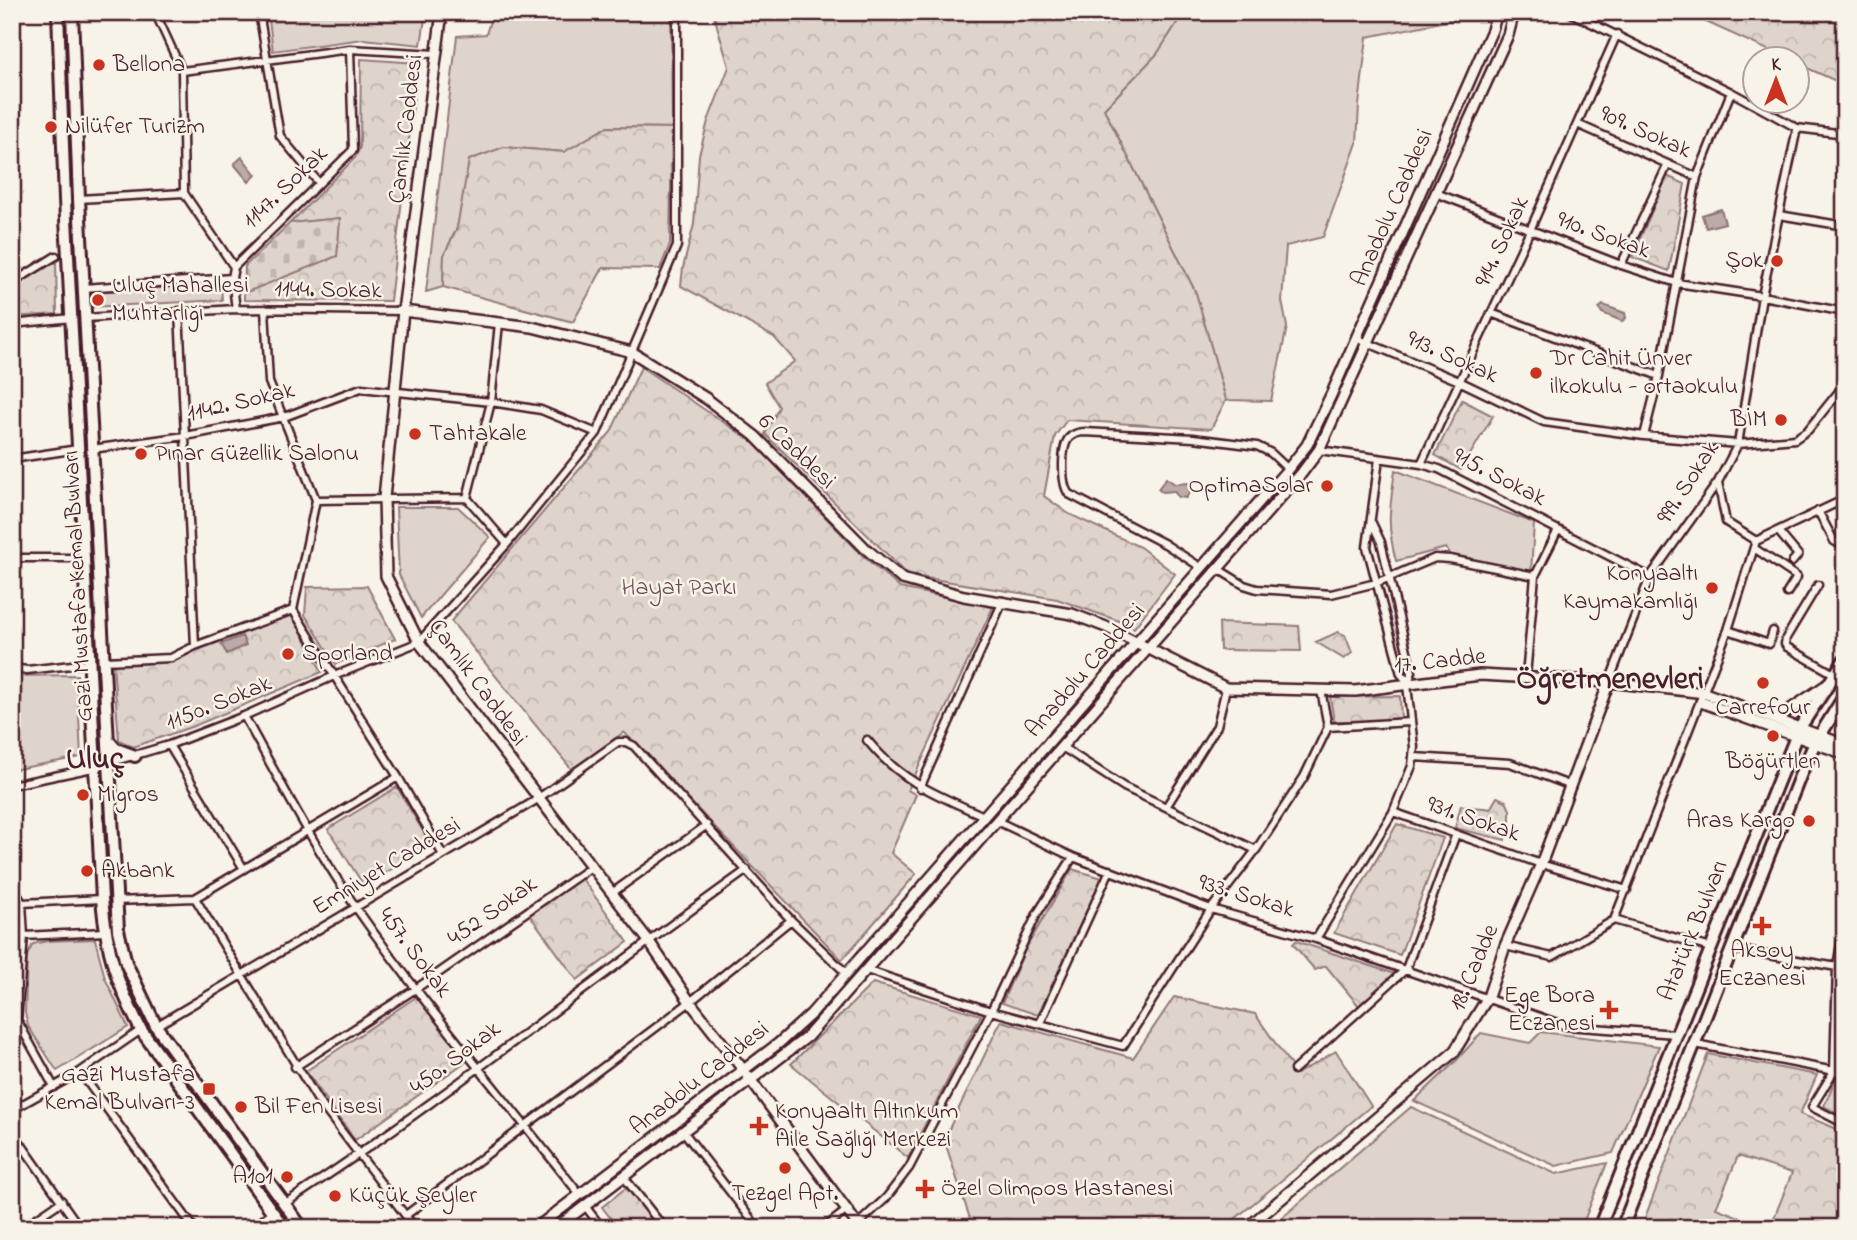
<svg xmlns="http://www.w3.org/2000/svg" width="1857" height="1240" font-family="'Indie Flower',sans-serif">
  <defs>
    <pattern id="forest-crowns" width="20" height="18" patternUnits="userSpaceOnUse" patternTransform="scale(1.75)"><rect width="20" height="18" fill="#ded4cc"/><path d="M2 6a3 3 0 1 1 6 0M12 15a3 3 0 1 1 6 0" fill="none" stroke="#c0b6af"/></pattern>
    <pattern id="cemetery-stones" width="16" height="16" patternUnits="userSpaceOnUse" patternTransform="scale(1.75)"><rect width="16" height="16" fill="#ded4cc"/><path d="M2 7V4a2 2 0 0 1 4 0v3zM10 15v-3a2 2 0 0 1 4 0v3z" fill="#c0b6af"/></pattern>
  </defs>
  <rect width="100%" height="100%" fill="#f7f3e8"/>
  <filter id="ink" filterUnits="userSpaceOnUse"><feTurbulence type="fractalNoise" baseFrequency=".0143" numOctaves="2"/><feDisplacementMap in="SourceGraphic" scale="14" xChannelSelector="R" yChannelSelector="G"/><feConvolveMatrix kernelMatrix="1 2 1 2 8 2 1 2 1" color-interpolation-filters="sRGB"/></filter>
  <g filter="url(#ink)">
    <path fill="#ded4cc" stroke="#947a7c" stroke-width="2" d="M268,12H426L421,45L363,39L273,51Z
      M493,12H671L672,128L607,127L564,152L504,147L470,160L457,228L444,255L443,287L426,292L457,36L486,34Z
      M1184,12H1491L1367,37L1359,105L1357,143L1323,237L1286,246L1282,301L1287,327L1271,401L1226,400L1196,293L1104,109L1157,54Z
      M221,284L222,300L91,307L90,292Z
      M1395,470L1534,523L1531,573L1451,556L1446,548L1396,561C1386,525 1390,507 1395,470Z
      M396,507H458L490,537L421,618L399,575Z
      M77,675L81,757L12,770V676Z
      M95,939L105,978L128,1027L57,1071L28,1026L25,1013L27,955L33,944L47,941Z
      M1541,1032L1659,1046L1613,1153L1556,1166L1414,1101L1456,1061L1481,1033L1530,1043Z
      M1411,1107L1556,1174L1607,1163L1581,1228H1270Z"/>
    <path fill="url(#forest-crowns)" stroke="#947a7c" stroke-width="2" d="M713,12H1184L1157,54L1104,109L1196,293L1226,400L1211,429L1067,420L1055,436L1044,496L1069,514L1140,547L1175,574L1134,628L1119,621L1057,599L908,575L765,434L779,407L765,383L795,361L774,337L681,286L683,268L694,224L699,155L708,121L729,67Z
      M1684,12H1845V85L1798,64V60L1788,59Z
      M361,59L418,63L390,301L244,300V293L337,256L340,218L290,223L355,158L360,147Z
      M607,127L672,128L670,244L660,269L603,268L573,322L443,287L444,255L457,228L469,160L504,147L564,152Z
      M1667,176L1685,184L1669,271L1632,257Z
      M56,260L57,314L12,317V289Z
      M641,367L753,442L862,555L900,588L993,607L908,790L916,795L891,853L916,874L842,960L624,732L572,770L451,621L611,432Z
      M1462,400L1493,416L1461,470L1435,455Z
      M367,586L395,639L336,664L305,615L307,587Z
      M292,613L322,672L194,726L133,747L119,740L113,663L171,660Z
      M1219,623L1299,626L1301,651L1220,650Z
      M1338,632L1345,635L1352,653L1344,659L1316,642Z
      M1400,696L1401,721H1334L1330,697Z
      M397,787L431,845L364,886L328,829Z
      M1497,797L1506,801L1510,810V823L1505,828V840L1455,828L1461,805C1472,809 1480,806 1490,809Z
      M1397,824L1443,838L1400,955L1334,933Z
      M1072,869L1102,878L1038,1015L1002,1003L1025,950Z
      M580,876L628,942L577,980L529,914Z
      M1296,941L1395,974L1359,1006L1326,966L1315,970L1293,944Z
      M873,983L981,1015L908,1158L791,1064Z
      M419,995L468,1060L355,1140L306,1071Z
      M1174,997L1255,1014L1297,1074L1336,1051L1371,1106L1224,1228H973L944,1139L1001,1021L1133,1058Z
      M1708,1054L1817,1075L1800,1114L1845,1132L1844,1228H1799L1791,1226L1788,1228H1770L1792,1173L1738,1156L1716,1208L1768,1228H1641Z
      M1836,1078L1845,1079V1119L1824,1106Z
      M627,1187L659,1228H618L602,1207Z"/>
    <path fill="url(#cemetery-stones)" stroke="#947a7c" stroke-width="2" d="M340,218L337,256L244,293L245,266L290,223Z"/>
    <path fill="#bcaaa7" stroke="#8e7275" stroke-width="2" d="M242,157L256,175L249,182L234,164Z
      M1721,209L1725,223L1706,228L1702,215Z
      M1603,305L1625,313L1626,318L1622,321L1602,313L1599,308Z
      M1166,478L1175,484L1188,483L1191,490L1186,498L1178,497L1174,491L1162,492L1158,489Z
      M242,636L246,645L227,654L221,644Z"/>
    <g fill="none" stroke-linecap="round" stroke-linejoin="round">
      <defs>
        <path id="street" d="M155,12L182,71L184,193
          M259,12L280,136L319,183
          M1569,12L1731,92L1797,128L1845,134
          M182,71L350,49L436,54
          M1577,124L1697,177
          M1436,193L1621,265L1677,283L1762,296L1845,312
          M79,199L184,193L234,267L232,278L236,309
          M1779,215L1845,226
          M1621,265L1668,164
          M234,267L353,150L350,49
          M12,283L56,256
          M83,288L232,278
          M265,309L269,382L316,500L293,610L398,777L443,855
          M179,311L195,646
          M1491,313L1659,376
          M85,318L236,309L403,311
          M12,324L72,318
          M1356,338L1459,381L1544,422L1644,436L1738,444L1795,439L1808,430L1845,384
          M1644,436L1659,376L1697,177L1731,92
          M92,449L185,436L284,417L361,388L491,402L541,410L597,433
          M1319,450L1421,464L1439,469L1650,577
          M12,459L78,449
          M1379,459L1367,547L1401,674L1407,681
          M1421,464L1530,230L1617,34
          M1718,482L1726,522L1756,541
          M467,498L491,402L499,323
          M316,500L467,498L507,544
          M1818,511L1834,541L1845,547
          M1778,531L1798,555L1792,562
          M1754,548L1797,577L1787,593
          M12,558H84
          M1202,568L1165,544L1069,494C1061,485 1061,447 1069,438C1074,433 1079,432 1085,432L1193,438L1257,446L1271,453L1288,469
          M1218,569L1244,585L1257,589L1331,594L1376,583L1435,558L1450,559L1535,576
          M1818,585L1786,638L1785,644L1787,647L1834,674
          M1728,630L1769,644L1773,631
          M104,661L171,658L195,646L293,610
          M12,668L27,670L90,663
          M1526,676L1535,576L1558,530
          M1609,682L1650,577L1718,482L1738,444L1762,296L1797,128
          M244,716C280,781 315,848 357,909C426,1008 506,1100 580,1195
          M1328,727L1410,722
          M867,740C901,782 937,795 984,816
          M169,745L244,869
          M1062,747L1124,787L1256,850
          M1414,757L1510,763L1569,785
          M12,785L88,769L169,745L244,716L334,676L419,642L507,544L597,433L677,246V12
          M920,788L1003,601
          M1166,807L1217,726L1226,688
          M1393,812L1541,864L1627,890
          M997,821L1073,857L1211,909L1316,939L1566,1026L1676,1034
          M12,884L22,903L24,936L17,1020L54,1087
          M612,893L707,825
          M195,898L317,1099L415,1228
          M116,901L195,898L398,777
          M22,903L102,899
          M1845,919L1837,967L1834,1071L1812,1107L1845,1124
          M1614,920L1711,948
          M24,936L105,932
          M1316,939L1393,812L1412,766L1414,747L1407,685L1412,672L1381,542L1372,523
          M1505,946L1552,957L1614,920L1728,630L1756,541L1845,499
          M1733,949L1837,967
          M866,970L991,1011L1123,1046L1211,909L1256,850L1304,777L1328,727L1321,690
          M1040,1023L1110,870
          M156,1026L533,802L618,742H626L634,746L791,920L847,974
          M1695,1044L1845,1073
          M295,1067L417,988L591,867
          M1294,1070L1406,969L1456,834
          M80,1072L194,1228
          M12,1110L80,1072L141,1030
          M12,1131L80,1228
          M683,1131L758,1228
          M623,1176L664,1228
          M284,1204C444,1100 592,980 747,870
          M585,1206L602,1228
          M406,1215L690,1002L791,920
          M858,1224L886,1198L909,1168L991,1011L1037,914L1073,857
          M22,1228L62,1201
          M252,1228L272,1212
          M824,1228L847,1210"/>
        <path id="secondary" d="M442,12L403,311L384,498L386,576L419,642L648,940L690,1002L738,1063L860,1228
          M403,311L532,327L632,352L707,399L755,436L865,548L902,579L964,596L1072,614L1106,627L1226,688L1355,691L1480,675L1609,682L1705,693L1845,745
          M1701,702L1845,754
          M1768,714L1782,715L1825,686
          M536,1228L779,1043L811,1014L1288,469L1307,445L1332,393L1492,30L1497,12
          M556,1228L807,1037L1301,474L1319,450L1508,35L1514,12
          M1247,1228L1454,1052L1488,997L1505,946L1541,864L1609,682"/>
        <path id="primary" d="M58,12L65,200L102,899C107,954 116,981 141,1030L284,1228
          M72,12L79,199L118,930L126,963L156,1026L302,1228
          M108,740L116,749L135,756
          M1599,1228L1799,729L1845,659
          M1622,1228L1802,771L1814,745L1845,695"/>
      </defs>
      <use href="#street" stroke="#4a1f2b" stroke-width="11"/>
      <use href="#secondary" stroke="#4a1f2b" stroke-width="14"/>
      <use href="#primary" stroke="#4a1f2b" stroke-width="16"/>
      <use href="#street" stroke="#f7f3e8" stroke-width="6"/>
      <use href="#secondary" stroke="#f7f3e8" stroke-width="9"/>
      <use href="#primary" stroke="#f7f3e8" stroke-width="10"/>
    </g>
  </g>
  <g fill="#c8321e" stroke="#f7f3e8" stroke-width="2.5">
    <circle cx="99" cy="65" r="7"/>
    <circle cx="51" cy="127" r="7"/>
    <circle cx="1777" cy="261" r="7"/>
    <circle cx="98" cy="300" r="7"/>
    <circle cx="1536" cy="373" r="7"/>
    <circle cx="1781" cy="420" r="7"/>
    <circle cx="415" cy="434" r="7"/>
    <circle cx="141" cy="454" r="7"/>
    <circle cx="1327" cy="486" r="7"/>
    <circle cx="1712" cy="588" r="7"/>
    <circle cx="288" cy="654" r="7"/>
    <circle cx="1763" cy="683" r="7"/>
    <circle cx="1773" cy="736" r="7"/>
    <circle cx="83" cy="795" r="7"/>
    <circle cx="1809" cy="821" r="7"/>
    <circle cx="87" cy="871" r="7"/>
    <path d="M1758.5 915.5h7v7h7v7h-7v7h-7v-7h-7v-7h7z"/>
    <path d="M1605.5 999.5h7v7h7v7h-7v7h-7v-7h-7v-7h7z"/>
    <rect x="202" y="1082" width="14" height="14" rx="3.5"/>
    <circle cx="241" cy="1107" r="7"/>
    <path d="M755.5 1115.5h7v7h7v7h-7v7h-7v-7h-7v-7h7z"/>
    <circle cx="785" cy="1168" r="7"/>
    <circle cx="287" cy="1177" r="7"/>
    <path d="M921.5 1178.5h7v7h7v7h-7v7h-7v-7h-7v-7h7z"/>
    <circle cx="335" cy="1196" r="7"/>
  </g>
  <g text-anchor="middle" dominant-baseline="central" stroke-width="5" stroke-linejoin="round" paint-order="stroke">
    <g font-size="24" fill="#4a1f2b" stroke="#f7f3e8" text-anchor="start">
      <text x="113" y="65">Bellona</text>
      <text x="65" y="127">Nilüfer Turizm</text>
      <text x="1763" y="261" text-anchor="end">Şok</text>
      <text x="112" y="286">Uluç Mahallesi<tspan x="112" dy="28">Muhtarlığı</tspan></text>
      <text x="1550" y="359">Dr Cahit Ünver<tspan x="1550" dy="28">ilkokulu - ortaokulu</tspan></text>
      <text x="1767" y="420" text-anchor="end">BİM</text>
      <text x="429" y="434">Tahtakale</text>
      <text x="155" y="454">Pınar Güzellik Salonu</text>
      <text x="1313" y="486" text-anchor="end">OptimaSolar</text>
      <text x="1698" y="574" text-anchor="end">Konyaaltı<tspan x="1698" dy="28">Kaymakamlığı</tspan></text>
      <text x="302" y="654">Sporland</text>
      <text x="1763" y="708" text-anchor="middle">Carrefour</text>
      <text x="1773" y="762" text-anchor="middle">Böğürtlen</text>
      <text x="97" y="795">Migros</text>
      <text x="1795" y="821" text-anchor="end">Aras Kargo</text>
      <text x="101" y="871">Akbank</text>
      <text x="1762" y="951" text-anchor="middle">Aksoy<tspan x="1762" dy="28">Eczanesi</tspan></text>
      <text x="1595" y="996" text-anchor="end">Ege Bora<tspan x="1595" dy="28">Eczanesi</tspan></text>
      <text x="195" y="1075" text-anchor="end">Gazi Mustafa<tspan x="195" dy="28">Kemal Bulvarı-3</tspan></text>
      <text x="255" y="1107">Bil Fen Lisesi</text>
      <text x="775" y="1112">Konyaaltı Altınkum<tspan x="775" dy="28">Aile Sağlığı Merkezi</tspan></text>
      <text x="273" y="1177" text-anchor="end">A101</text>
      <text x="941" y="1189">Özel Olimpos Hastanesi</text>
      <text x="785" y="1194" text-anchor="middle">Tezgel Apt.</text>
      <text x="349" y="1196">Küçük Şeyler</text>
    </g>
    <g font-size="24" fill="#4a1f2b" stroke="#f7f3e8">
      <text transform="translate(407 129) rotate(-83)">Çamlık Caddesi</text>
      <text transform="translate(1645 133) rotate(24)">909. Sokak</text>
      <text transform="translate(286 188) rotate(-44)">1147. Sokak</text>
      <text transform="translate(1393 208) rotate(-66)">Anadolu Caddesi</text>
      <text transform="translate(1603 236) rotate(20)">910. Sokak</text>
      <text transform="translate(1503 242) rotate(-65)">914. Sokak</text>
      <text transform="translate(328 291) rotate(1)">1144. Sokak</text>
      <text transform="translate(1452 358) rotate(24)">913. Sokak</text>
      <text transform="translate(241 403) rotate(-13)">1142. Sokak</text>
      <text transform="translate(796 452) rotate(44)">6 Caddesi</text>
      <text transform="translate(1499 478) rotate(27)">915. Sokak</text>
      <text transform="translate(1689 483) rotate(-57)">999. Sokak</text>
      <text transform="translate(79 586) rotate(-93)">Gazi Mustafa Kemal Bulvarı</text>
      <text transform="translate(1440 662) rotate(-6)">17. Cadde</text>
      <text transform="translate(1086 671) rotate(-49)">Anadolu Caddesi</text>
      <text transform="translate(477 683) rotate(54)">Çamlık Caddesi</text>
      <text transform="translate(219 704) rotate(-22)">1150. Sokak</text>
      <text transform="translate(1473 820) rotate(19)">931. Sokak</text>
      <text transform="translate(387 867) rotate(-31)">Emniyet Caddesi</text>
      <text transform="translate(1246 897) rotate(17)">933. Sokak</text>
      <text transform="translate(493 912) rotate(-35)">452 Sokak</text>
      <text transform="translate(1694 931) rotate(-68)">Atatürk Bulvarı</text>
      <text transform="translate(414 953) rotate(53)">457. Sokak</text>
      <text transform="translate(1475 968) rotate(-67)">18. Cadde</text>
      <text transform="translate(456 1059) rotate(-37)">450. Sokak</text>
      <text transform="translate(700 1079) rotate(-38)">Anadolu Caddesi</text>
    </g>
    <g font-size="24" fill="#6f4c53" stroke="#f7f3e8">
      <text x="679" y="588">Hayat Parkı</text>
    </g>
    <g font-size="32" font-weight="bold" fill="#4a1f2b" stroke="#f7f3e8">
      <text x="1610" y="680">Öğretmenevleri</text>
      <text x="95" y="760">Uluç</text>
    </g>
  </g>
  <rect width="1857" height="1240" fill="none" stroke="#f7f3e8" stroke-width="42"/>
  <rect x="21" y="21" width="1815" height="1198" fill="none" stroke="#4a1f2b" stroke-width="2.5" filter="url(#ink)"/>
  <g transform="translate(1776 80)"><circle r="33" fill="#f7f3e8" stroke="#b29e9c" stroke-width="2"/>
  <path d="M0-5L12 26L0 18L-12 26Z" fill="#c8321e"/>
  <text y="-10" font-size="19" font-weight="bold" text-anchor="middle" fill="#4a1f2b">K</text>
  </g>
</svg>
